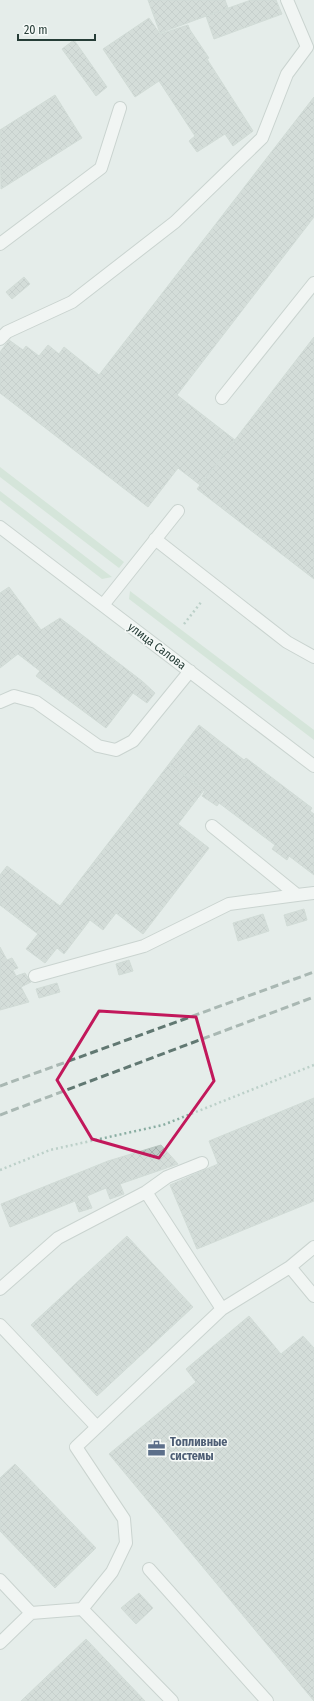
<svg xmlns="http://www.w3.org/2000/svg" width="314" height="1701" viewBox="0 0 314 1701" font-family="'Fira Sans Condensed',sans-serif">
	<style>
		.grass { fill: #c1dcc8 }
		.building { fill: url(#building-cross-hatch); stroke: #b8c6c0 }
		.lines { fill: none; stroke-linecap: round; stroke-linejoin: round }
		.minor-casing { stroke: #a8b5b1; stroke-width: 14 }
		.path { stroke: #89ada2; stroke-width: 2.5; stroke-dasharray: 2 3; stroke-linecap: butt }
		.minor { stroke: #fff; stroke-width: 12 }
		.rail { stroke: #617872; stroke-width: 3; stroke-dasharray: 8 4; stroke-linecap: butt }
		.marked { fill: none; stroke: #c2185b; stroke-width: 3; stroke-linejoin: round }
		.labels { text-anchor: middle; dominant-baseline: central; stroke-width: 3; stroke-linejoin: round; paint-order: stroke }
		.street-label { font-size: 12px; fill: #263d37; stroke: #f6faf8 }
		.service-label { font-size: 12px; font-weight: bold; fill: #4e5e75; stroke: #f6faf8; text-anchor: start }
	</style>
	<defs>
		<pattern id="building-cross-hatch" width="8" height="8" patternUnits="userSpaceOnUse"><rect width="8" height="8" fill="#becac6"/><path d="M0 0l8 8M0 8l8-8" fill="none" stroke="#a3aeab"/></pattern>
	</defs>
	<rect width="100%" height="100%" fill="#e5edea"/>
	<path class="grass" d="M 0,467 L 124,562 L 119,568 L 0,477 Z
		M 0,491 L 112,577 L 102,579 L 0,500 Z
		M 130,591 L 314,730 L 314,740 L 129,599 Z"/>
	<path class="building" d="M 148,0 L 225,0 L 228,8 L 160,33 Z
		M 251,0 L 276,0 L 282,14 L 214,39 L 206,16 Z
		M 149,18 L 160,34 L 188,25 L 190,30 L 209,58 L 207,59 L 253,131 L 233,146 L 225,134 L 197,152 L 189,141 L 195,136 L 159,81 L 135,97 L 103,49 Z
		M 74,40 L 107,87 L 96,96 L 62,49 Z
		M 55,95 L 82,138 L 1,189 L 0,130 Z
		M 314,97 L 314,217 L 177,395 L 235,440 L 200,485 L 178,468 L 148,507 L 0,393 L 0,352 L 9,340 L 23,350 L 26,346 L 39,356 L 48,345 L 59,354 L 64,347 L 99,375 Z
		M 24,277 L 30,284 L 12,299 L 6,292 Z
		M 314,337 L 314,579 L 197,489 Z
		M 9,587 L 41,630 L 60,618 L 142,681 L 155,693 L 147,703 L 133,693 L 106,728 L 36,676 L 40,671 L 18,654 L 0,668 L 0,593 Z
		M 199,725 L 244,760 L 246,758 L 312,808 L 310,811 L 314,814 L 314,875 L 289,856 L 287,860 L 272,849 L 275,845 L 219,803 L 217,806 L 202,796 L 205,791 L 169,764 Z
		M 169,764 L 204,790 L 178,824 L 209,848 L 143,934 L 116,913 L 103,930 L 90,920 L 64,954 L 57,948 L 45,963 L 26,949 L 38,934 L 0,905 L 0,875 L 7,866 L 60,906 Z
		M 304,909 L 307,920 L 287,926 L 284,915 Z
		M 263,914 L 269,931 L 238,941 L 233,923 Z
		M 0,947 L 7,960 L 12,958 L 18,968 L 13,970 L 16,976 L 25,973 L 31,982 L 21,987 L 29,1002 L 0,1010 Z
		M 129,960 L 133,971 L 119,975 L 116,964 Z
		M 57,983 L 60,992 L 39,998 L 36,989 Z
		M 314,1098 L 314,1201 L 197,1249 L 170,1185 L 218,1164 L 209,1141 Z
		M 161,1145 L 178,1164 L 120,1184 L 124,1194 L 110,1199 L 106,1188 L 87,1196 L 92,1208 L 79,1212 L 75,1201 L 10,1227 L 1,1204 L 108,1161 Z
		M 127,1236 L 193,1307 L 97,1396 L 31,1325 Z
		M 249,1316 L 281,1354 L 303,1336 L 314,1348 L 314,1701 L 109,1454 L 196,1382 L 186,1369 Z
		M 15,1464 L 96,1548 L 55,1588 L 0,1531 L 0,1478 Z
		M 139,1593 L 153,1608 L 136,1624 L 121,1608 Z
		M 86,1639 L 145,1701 L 21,1701 Z"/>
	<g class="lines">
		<defs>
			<path id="minor" d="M 0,244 L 101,168 L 120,108
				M 0,339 L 7,332 L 72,302 L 175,222 L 262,138 L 287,74 L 307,47 L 287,0
				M 222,398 L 314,283
				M 0,527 L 314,766
				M 155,539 L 287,642 L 314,657
				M 103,605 L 178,511
				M 0,702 L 14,696 L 36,702 L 98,746 L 116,750 L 133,741 L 190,671
				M 212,826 L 297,895 L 314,893
				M 35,976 L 144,946 L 229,904 L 297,895
				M 146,1192 L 222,1309
				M 290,1267 L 314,1247
				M 0,1289 L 58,1238 L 146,1192 L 167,1177 L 202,1163
				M 0,1325 L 97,1427
				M 149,1569 L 267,1701
				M 0,1580 L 31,1613
				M 0,1643 L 31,1613 L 82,1609
				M 172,1701 L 82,1609 L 112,1572 L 126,1543 L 124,1519 L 76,1447 L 222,1309 L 290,1267 L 314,1296"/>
		</defs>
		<use href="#minor" class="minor-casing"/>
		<path class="path" d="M 184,624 L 202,601
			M 0,1170 L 50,1150 L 163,1125 L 314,1065"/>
		<use href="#minor" class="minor"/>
		<path class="rail" d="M 0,1086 L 314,972
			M 0,1115 L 314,997"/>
	</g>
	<path d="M0 0H314V1701H0ZM 99,1011 L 196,1017 L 214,1081 L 159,1158 L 92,1139 L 57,1080 Z" fill="#e5edea" fill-opacity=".55" fill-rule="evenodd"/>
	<path class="marked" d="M 99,1011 L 196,1017 L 214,1081 L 159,1158 L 92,1139 L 57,1080 Z"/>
	<defs>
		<symbol id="office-bare" viewBox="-9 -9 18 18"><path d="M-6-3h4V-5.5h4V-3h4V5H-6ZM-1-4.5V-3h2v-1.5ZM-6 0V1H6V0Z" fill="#5c6f8a" stroke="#f6faf8" stroke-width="2.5" paint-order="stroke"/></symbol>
	</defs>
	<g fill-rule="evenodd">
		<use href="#office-bare" x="144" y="1436" width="25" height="25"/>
	</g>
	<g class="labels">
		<g class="street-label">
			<text transform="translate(157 646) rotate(37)">улица Салова</text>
		</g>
		<g class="service-label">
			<text x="170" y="1442">Топливные<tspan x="170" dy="14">системы</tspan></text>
		</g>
	</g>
	<path d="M18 34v6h77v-6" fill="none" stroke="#263d37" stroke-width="2"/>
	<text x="24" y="34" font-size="12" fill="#263d37" stroke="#f6faf8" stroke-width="3" paint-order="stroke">20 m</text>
</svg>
